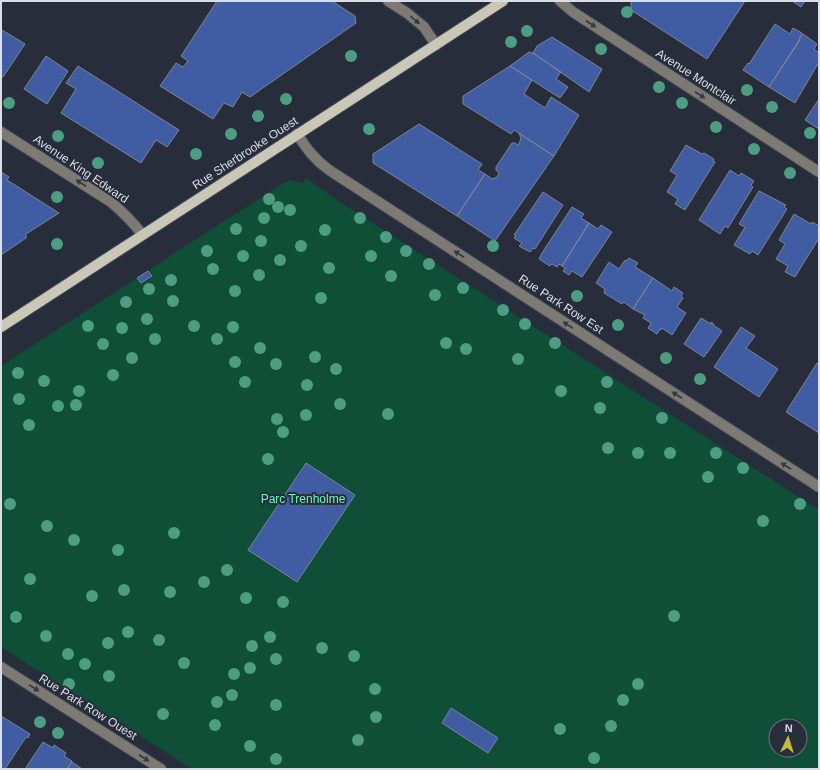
<svg xmlns="http://www.w3.org/2000/svg" width="820" height="770" viewBox="0 0 820 770" font-family="Arial,sans-serif">
	<style>
		.green { fill: #0f4f37; fill-rule: evenodd }
		.building { fill: #405ca3; stroke: #7d8594 }
		.lines { fill: none; stroke-linecap: round; stroke-linejoin: round }
		.minor-casing { stroke: #444956; stroke-width: 12 }
		.major-casing { stroke: #444956; stroke-width: 12 }
		.minor { stroke: #7c7a72; stroke-width: 10 }
		.major { stroke: #cbc7b7; stroke-width: 10 }
		.tree { fill: #4c9d82 }
		.oneway { fill: #343942 }
		.labels { text-anchor: middle; dominant-baseline: central; stroke-width: 4; stroke-linejoin: round; paint-order: stroke }
		.street-label { font-size: 12px; fill: #dadee7; stroke: #272d3a }
		.park-label { font-size: 12px; fill: #6bf9bd; stroke: #272d3a }
	</style>
	<rect width="100%" height="100%" fill="#272d3a"/>
	<path class="green" d="M 306,178 L 340,202 L 819,510 L 819,769 L 192,769 L 1,647 L 1,366 L 137,278 L 141,283 L 151,276 L 148,271 L 176,252 L 282,184 L 290,180 L 303,183 ZM 776,726 L 800,726 L 800,750 L 776,750 Z"/>
	<path class="building" d="M 217,1 L 332,1 L 355,16 L 356,23 L 250,97 L 242,92 L 233,107 L 224,103 L 213,119 L 160,86 L 176,63 L 183,67 L 188,61 L 181,56 Z
		M 631,1 L 745,1 L 707,59 L 631,10 Z
		M 792,1 L 805,1 L 801,7 Z
		M 775,24 L 790,34 L 793,28 L 802,33 L 799,39 L 800,40 L 769,87 L 743,70 L 748,63 L 749,64 Z
		M 2,30 L 25,44 L 3,77 L 1,76 L 1,32 Z
		M 803,34 L 817,44 L 814,49 L 819,53 L 819,62 L 795,103 L 769,87 Z
		M 552,37 L 602,69 L 589,92 L 533,53 L 537,46 Z
		M 529,52 L 533,53 L 561,72 L 556,79 L 568,87 L 560,98 L 510,66 Z
		M 46,56 L 68,71 L 47,104 L 24,89 Z
		M 78,66 L 179,130 L 167,147 L 156,140 L 141,163 L 61,113 L 76,89 L 66,83 Z
		M 510,66 L 532,80 L 524,94 L 545,108 L 551,97 L 579,115 L 554,156 L 514,130 L 511,134 L 463,104 L 463,96 Z
		M 819,99 L 819,129 L 805,120 Z
		M 419,124 L 482,164 L 478,170 L 485,174 L 457,216 L 373,163 L 373,154 Z
		M 519,133 L 554,156 L 495,241 L 457,216 L 485,174 L 492,179 L 497,177 L 499,173 L 496,170 L 496,167 L 512,143 L 515,143 L 518,145 L 521,139 Z
		M 686,145 L 702,154 L 704,153 L 714,159 L 713,161 L 715,162 L 685,210 L 675,204 L 678,199 L 667,192 L 677,175 L 670,171 Z
		M 730,170 L 739,176 L 741,173 L 754,181 L 751,185 L 753,187 L 728,228 L 725,226 L 720,234 L 699,220 Z
		M 1,172 L 9,177 L 7,180 L 59,213 L 26,234 L 26,238 L 1,255 Z
		M 759,191 L 786,205 L 784,207 L 787,209 L 758,255 L 752,251 L 750,254 L 734,245 L 745,227 L 739,224 Z
		M 543,192 L 563,205 L 535,249 L 533,248 L 530,252 L 519,246 L 522,243 L 514,238 L 516,236 L 514,235 Z
		M 572,207 L 584,214 L 581,218 L 589,223 L 562,266 L 559,264 L 557,267 L 552,264 L 550,266 L 539,259 L 542,253 Z
		M 794,214 L 811,224 L 812,222 L 819,226 L 819,238 L 795,277 L 785,272 L 788,266 L 776,259 L 785,244 L 779,240 Z
		M 589,223 L 598,229 L 601,225 L 612,232 L 582,277 L 572,271 L 569,275 L 563,271 L 565,268 L 562,266 Z
		M 629,258 L 638,263 L 635,267 L 653,278 L 633,309 L 624,302 L 622,304 L 604,293 L 605,289 L 596,283 L 609,262 L 619,269 L 625,260 L 626,261 Z
		M 148,271 L 152,276 L 141,283 L 137,278 Z
		M 653,278 L 672,291 L 674,287 L 683,293 L 681,296 L 683,298 L 677,307 L 686,313 L 672,335 L 662,328 L 661,330 L 660,329 L 657,334 L 648,328 L 651,323 L 643,318 L 645,315 L 633,309 Z
		M 701,318 L 711,324 L 711,322 L 714,324 L 713,325 L 722,331 L 707,353 L 707,352 L 704,357 L 684,344 Z
		M 741,327 L 755,336 L 746,348 L 778,369 L 759,397 L 714,367 Z
		M 817,363 L 819,364 L 819,433 L 786,412 Z
		M 306,463 L 355,495 L 297,582 L 248,550 Z
		M 451,708 L 498,738 L 488,753 L 442,723 Z
		M 1,716 L 30,734 L 28,738 L 26,737 L 5,769 L 1,769 Z
		M 43,742 L 53,748 L 54,745 L 66,753 L 64,756 L 72,761 L 67,769 L 25,769 Z
		M 72,762 L 82,769 L 67,769 Z"/>
	<g class="lines">
		<defs>
			<path id="minor" d="M 388,1 L 407,13 L 424,27 L 436,45
				M 560,1 L 573,12 L 819,172
				M 1,132 L 111,202 C 124,213 132,221 142,234
				M 297,134 C 307,149 314,159 329,170 L 819,487
				M 1,667 L 161,769"/>
			<path id="major" d="M 1,327 L 503,1"/>
		</defs>
		<use href="#minor" class="minor-casing"/>
		<use href="#major" class="major-casing"/>
		<use href="#minor" class="minor"/>
		<use href="#major" class="major"/>
	</g>
	<g class="tree">
		<circle cx="627" cy="12" r="6"/>
		<circle cx="527" cy="31" r="6"/>
		<circle cx="511" cy="42" r="6"/>
		<circle cx="601" cy="49" r="6"/>
		<circle cx="351" cy="56" r="6"/>
		<circle cx="659" cy="87" r="6"/>
		<circle cx="747" cy="90" r="6"/>
		<circle cx="286" cy="99" r="6"/>
		<circle cx="9" cy="103" r="6"/>
		<circle cx="682" cy="103" r="6"/>
		<circle cx="772" cy="107" r="6"/>
		<circle cx="258" cy="116" r="6"/>
		<circle cx="716" cy="127" r="6"/>
		<circle cx="369" cy="129" r="6"/>
		<circle cx="810" cy="133" r="6"/>
		<circle cx="231" cy="134" r="6"/>
		<circle cx="58" cy="136" r="6"/>
		<circle cx="754" cy="149" r="6"/>
		<circle cx="196" cy="154" r="6"/>
		<circle cx="98" cy="163" r="6"/>
		<circle cx="790" cy="173" r="6"/>
		<circle cx="57" cy="197" r="6"/>
		<circle cx="269" cy="199" r="6"/>
		<circle cx="278" cy="207" r="6"/>
		<circle cx="290" cy="210" r="6"/>
		<circle cx="264" cy="218" r="6"/>
		<circle cx="360" cy="218" r="6"/>
		<circle cx="236" cy="229" r="6"/>
		<circle cx="325" cy="230" r="6"/>
		<circle cx="386" cy="237" r="6"/>
		<circle cx="261" cy="241" r="6"/>
		<circle cx="57" cy="244" r="6"/>
		<circle cx="301" cy="246" r="6"/>
		<circle cx="493" cy="246" r="6"/>
		<circle cx="207" cy="251" r="6"/>
		<circle cx="406" cy="251" r="6"/>
		<circle cx="243" cy="256" r="6"/>
		<circle cx="371" cy="256" r="6"/>
		<circle cx="280" cy="260" r="6"/>
		<circle cx="429" cy="264" r="6"/>
		<circle cx="329" cy="268" r="6"/>
		<circle cx="213" cy="269" r="6"/>
		<circle cx="259" cy="275" r="6"/>
		<circle cx="391" cy="276" r="6"/>
		<circle cx="171" cy="280" r="6"/>
		<circle cx="463" cy="288" r="6"/>
		<circle cx="149" cy="289" r="6"/>
		<circle cx="235" cy="291" r="6"/>
		<circle cx="435" cy="295" r="6"/>
		<circle cx="577" cy="296" r="6"/>
		<circle cx="321" cy="298" r="6"/>
		<circle cx="173" cy="301" r="6"/>
		<circle cx="126" cy="302" r="6"/>
		<circle cx="503" cy="310" r="6"/>
		<circle cx="147" cy="319" r="6"/>
		<circle cx="525" cy="324" r="6"/>
		<circle cx="618" cy="325" r="6"/>
		<circle cx="88" cy="326" r="6"/>
		<circle cx="194" cy="326" r="6"/>
		<circle cx="233" cy="327" r="6"/>
		<circle cx="122" cy="328" r="6"/>
		<circle cx="155" cy="339" r="6"/>
		<circle cx="217" cy="339" r="6"/>
		<circle cx="446" cy="343" r="6"/>
		<circle cx="555" cy="343" r="6"/>
		<circle cx="103" cy="344" r="6"/>
		<circle cx="260" cy="348" r="6"/>
		<circle cx="466" cy="349" r="6"/>
		<circle cx="315" cy="357" r="6"/>
		<circle cx="132" cy="358" r="6"/>
		<circle cx="666" cy="358" r="6"/>
		<circle cx="518" cy="359" r="6"/>
		<circle cx="235" cy="362" r="6"/>
		<circle cx="276" cy="364" r="6"/>
		<circle cx="336" cy="369" r="6"/>
		<circle cx="18" cy="373" r="6"/>
		<circle cx="113" cy="375" r="6"/>
		<circle cx="700" cy="379" r="6"/>
		<circle cx="44" cy="381" r="6"/>
		<circle cx="245" cy="382" r="6"/>
		<circle cx="607" cy="382" r="6"/>
		<circle cx="307" cy="385" r="6"/>
		<circle cx="79" cy="391" r="6"/>
		<circle cx="561" cy="391" r="6"/>
		<circle cx="19" cy="399" r="6"/>
		<circle cx="340" cy="404" r="6"/>
		<circle cx="76" cy="405" r="6"/>
		<circle cx="58" cy="406" r="6"/>
		<circle cx="600" cy="408" r="6"/>
		<circle cx="388" cy="414" r="6"/>
		<circle cx="306" cy="415" r="6"/>
		<circle cx="662" cy="418" r="6"/>
		<circle cx="277" cy="419" r="6"/>
		<circle cx="29" cy="425" r="6"/>
		<circle cx="283" cy="432" r="6"/>
		<circle cx="608" cy="448" r="6"/>
		<circle cx="638" cy="453" r="6"/>
		<circle cx="670" cy="453" r="6"/>
		<circle cx="716" cy="453" r="6"/>
		<circle cx="268" cy="459" r="6"/>
		<circle cx="743" cy="468" r="6"/>
		<circle cx="708" cy="477" r="6"/>
		<circle cx="10" cy="504" r="6"/>
		<circle cx="800" cy="504" r="6"/>
		<circle cx="763" cy="521" r="6"/>
		<circle cx="47" cy="526" r="6"/>
		<circle cx="174" cy="533" r="6"/>
		<circle cx="74" cy="540" r="6"/>
		<circle cx="118" cy="550" r="6"/>
		<circle cx="227" cy="570" r="6"/>
		<circle cx="30" cy="579" r="6"/>
		<circle cx="204" cy="582" r="6"/>
		<circle cx="124" cy="590" r="6"/>
		<circle cx="170" cy="592" r="6"/>
		<circle cx="92" cy="596" r="6"/>
		<circle cx="246" cy="598" r="6"/>
		<circle cx="283" cy="602" r="6"/>
		<circle cx="674" cy="616" r="6"/>
		<circle cx="16" cy="617" r="6"/>
		<circle cx="128" cy="632" r="6"/>
		<circle cx="46" cy="636" r="6"/>
		<circle cx="270" cy="637" r="6"/>
		<circle cx="159" cy="640" r="6"/>
		<circle cx="108" cy="643" r="6"/>
		<circle cx="252" cy="646" r="6"/>
		<circle cx="322" cy="648" r="6"/>
		<circle cx="68" cy="654" r="6"/>
		<circle cx="354" cy="656" r="6"/>
		<circle cx="276" cy="659" r="6"/>
		<circle cx="184" cy="663" r="6"/>
		<circle cx="85" cy="664" r="6"/>
		<circle cx="250" cy="668" r="6"/>
		<circle cx="234" cy="674" r="6"/>
		<circle cx="109" cy="676" r="6"/>
		<circle cx="69" cy="684" r="6"/>
		<circle cx="638" cy="684" r="6"/>
		<circle cx="375" cy="689" r="6"/>
		<circle cx="232" cy="695" r="6"/>
		<circle cx="623" cy="700" r="6"/>
		<circle cx="217" cy="702" r="6"/>
		<circle cx="276" cy="705" r="6"/>
		<circle cx="163" cy="714" r="6"/>
		<circle cx="376" cy="717" r="6"/>
		<circle cx="40" cy="722" r="6"/>
		<circle cx="215" cy="725" r="6"/>
		<circle cx="611" cy="726" r="6"/>
		<circle cx="560" cy="729" r="6"/>
		<circle cx="58" cy="733" r="6"/>
		<circle cx="358" cy="740" r="6"/>
		<circle cx="250" cy="746" r="6"/>
		<circle cx="594" cy="758" r="6"/>
		<circle cx="276" cy="759" r="6"/>
	</g>
	<defs><path id="oneway-solid" d="M-6-.8H1V-3.2L6.5 0L1 3.2V.8H-6Z"/></defs>
	<g class="oneway">
		<use href="#oneway-solid" transform="translate(415 20) rotate(40)"/>
		<use href="#oneway-solid" transform="translate(591 24) rotate(33)"/>
		<use href="#oneway-solid" transform="translate(700 95) rotate(33)"/>
		<use href="#oneway-solid" transform="translate(81 183) rotate(-147)"/>
		<use href="#oneway-solid" transform="translate(459 254) rotate(-147)"/>
		<use href="#oneway-solid" transform="translate(568 325) rotate(-147)"/>
		<use href="#oneway-solid" transform="translate(677 395) rotate(-147)"/>
		<use href="#oneway-solid" transform="translate(786 466) rotate(-147)"/>
		<use href="#oneway-solid" transform="translate(34 688) rotate(32)"/>
		<use href="#oneway-solid" transform="translate(144 758) rotate(33)"/>
	</g>
	<g class="labels">
		<g class="street-label">
			<text transform="translate(696 77) rotate(33)">Avenue Montclair</text>
			<text transform="translate(245 153) rotate(-33)">Rue Sherbrooke Ouest</text>
			<text transform="translate(81 169) rotate(34)">Avenue King Edward</text>
			<text transform="translate(561 304) rotate(33)">Rue Park Row Est</text>
			<text transform="translate(88 707) rotate(32)">Rue Park Row Ouest</text>
		</g>
		<g class="park-label">
			<text x="303" y="499">Parc Trenholme</text>
		</g>
	</g>
	<rect width="820" height="770" fill="none" stroke="#dadee7" stroke-width="4"/>
	<g transform="translate(788 738) rotate(4)"><circle r="19" fill="#272d3a" stroke="#6f747f"/>
	<path d="M0-3L7 15L0 10L-7 15Z" fill="#c6bc3c"/>
	<text y="-6" font-size="11" font-weight="bold" text-anchor="middle" fill="#dadee7">N</text>
	</g>
</svg>
